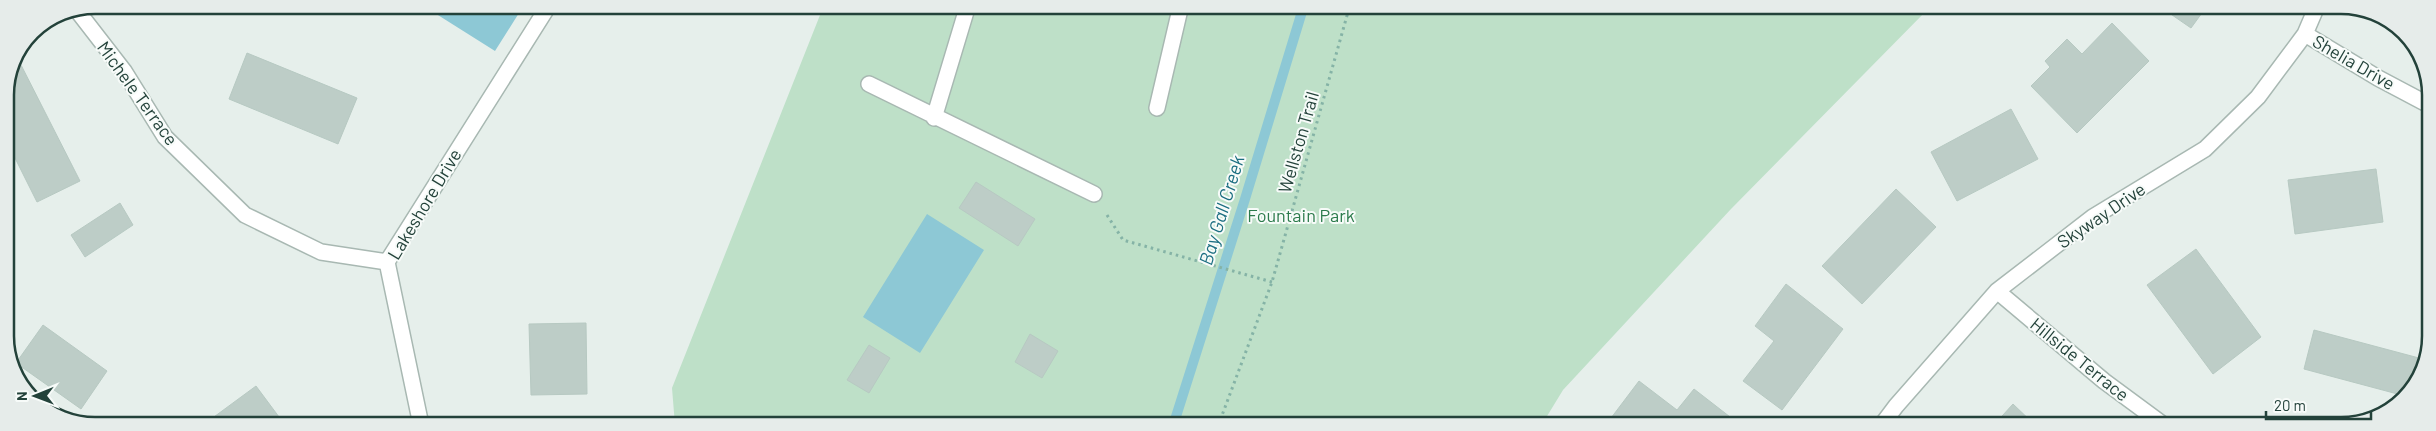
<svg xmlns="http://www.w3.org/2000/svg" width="2436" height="431" viewBox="0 0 2436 431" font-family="Barlow,sans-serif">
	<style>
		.green { fill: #bee0c8 }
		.water { fill: #8dc8d5 }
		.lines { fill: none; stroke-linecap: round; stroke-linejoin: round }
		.stream { stroke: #8dc8d5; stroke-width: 10 }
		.building { fill: #bdcdc7; stroke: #b7c9c2 }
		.minor-casing { stroke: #a8b8b2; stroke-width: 18 }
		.path { stroke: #85b3a6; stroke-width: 3; stroke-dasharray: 2.5 4; stroke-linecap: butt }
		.minor { stroke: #fff; stroke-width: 15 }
		.labels { text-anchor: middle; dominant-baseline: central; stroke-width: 4; stroke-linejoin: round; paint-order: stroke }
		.street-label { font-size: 18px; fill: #23423a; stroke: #f7fbf9 }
		.park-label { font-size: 18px; fill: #2c7b4c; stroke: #f7fbf9 }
		.water-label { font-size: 19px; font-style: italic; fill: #1b6e81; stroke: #f7fbf9 }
		.rim { fill: none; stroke: #23423a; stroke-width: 2.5 }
	</style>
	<rect width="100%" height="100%" fill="#e6efeb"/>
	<path class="green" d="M 824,5 L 1931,6 L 1731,209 L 1563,390 L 1541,426 L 675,425 L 672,388 Z"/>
	<path class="water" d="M 422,5 L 524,5 L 495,51 Z
		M 927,214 L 984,250 L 920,353 L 863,317 Z"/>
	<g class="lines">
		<path class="stream" d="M 1173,426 L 1245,199 L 1304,5"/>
	</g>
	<path class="building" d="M 2159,6 L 2207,6 L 2191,28 Z
		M 2112,23 L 2149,61 L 2077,133 L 2031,86 L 2050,67 L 2045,61 L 2067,39 L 2082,54 Z
		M 247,53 L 357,98 L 338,144 L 229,99 Z
		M 19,61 L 80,181 L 37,202 L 6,140 L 5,94 L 11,66 Z
		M 2011,109 L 2038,159 L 1957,201 L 1931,152 Z
		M 2376,169 L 2383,222 L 2295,234 L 2288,180 Z
		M 976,182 L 1035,219 L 1018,246 L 959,208 Z
		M 1896,189 L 1936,227 L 1862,304 L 1822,266 Z
		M 120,203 L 133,225 L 85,257 L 71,235 Z
		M 2196,249 L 2261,337 L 2213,374 L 2147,285 Z
		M 1786,284 L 1843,329 L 1782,410 L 1743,381 L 1774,341 L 1755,326 Z
		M 586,323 L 587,394 L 531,395 L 529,324 Z
		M 43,325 L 107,371 L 81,409 L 16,363 Z
		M 2314,330 L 2419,358 L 2414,379 L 2405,396 L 2304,369 Z
		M 1030,334 L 1058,351 L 1042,378 L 1015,362 Z
		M 869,345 L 890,358 L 869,393 L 847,380 Z
		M 1639,381 L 1677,410 L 1694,389 L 1734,420 L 1730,426 L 1605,426 Z
		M 256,386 L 285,425 L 203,425 Z
		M 2013,404 L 2036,426 L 1993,426 Z
		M 159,417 L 164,425 L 148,425 Z"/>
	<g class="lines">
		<defs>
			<path id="minor" d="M 76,9 L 124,71 L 165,137 L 245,215 L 321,252 L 387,262
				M 2305,34 L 2378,78 L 2429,105
				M 869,84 L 1094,194
				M 1157,108 L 1181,5
				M 934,118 L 968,5
				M 1997,291 L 2104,381 L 2165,426
				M 421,425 L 387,262 L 549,5
				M 1881,426 L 1896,406 L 1997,291 L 2093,217 L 2205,149 L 2258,97 L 2305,34 L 2317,6"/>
		</defs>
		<use href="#minor" class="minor-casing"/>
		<path class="path" d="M 1107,215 L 1123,240 L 1272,282
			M 1218,426 L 1272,282 L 1350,5"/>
		<use href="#minor" class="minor"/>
	</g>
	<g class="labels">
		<g class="street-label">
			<text transform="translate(2354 62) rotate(30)">Shelia Drive</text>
			<text transform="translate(138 93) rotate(54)">Michele Terrace</text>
			<text transform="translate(1298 142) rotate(-74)">Wellston Trail</text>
			<text transform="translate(424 204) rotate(-59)">Lakeshore Drive</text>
			<text transform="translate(2101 215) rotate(-34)">Skyway Drive</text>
			<text transform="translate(2080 359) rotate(39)">Hillside Terrace</text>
		</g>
		<g class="park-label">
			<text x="1301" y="215">Fountain Park</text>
		</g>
		<g class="water-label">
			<text transform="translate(1221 210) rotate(-73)">Bay Gall Creek</text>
		</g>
	</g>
	<path d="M0 0H2436V431H0ZM95 14H2341A81 81 0 0 1 2422 95V336A81 81 0 0 1 2341 417H95A81 81 0 0 1 14 336V95A81 81 0 0 1 95 14Z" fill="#e6ecea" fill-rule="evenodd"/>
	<path class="rim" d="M95 14H2341A81 81 0 0 1 2422 95V336A81 81 0 0 1 2341 417H95A81 81 0 0 1 14 336V95A81 81 0 0 1 95 14Z"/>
	<g transform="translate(35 396) rotate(269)" stroke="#f7fbf9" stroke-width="4" paint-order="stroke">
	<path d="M0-4L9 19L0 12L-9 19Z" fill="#23423a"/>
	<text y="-8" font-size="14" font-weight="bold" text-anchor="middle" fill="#23423a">N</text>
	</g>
	<path d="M2266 411v8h105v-8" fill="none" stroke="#23423a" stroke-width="2.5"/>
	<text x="2274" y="411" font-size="15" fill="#23423a" stroke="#f7fbf9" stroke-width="4" paint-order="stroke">20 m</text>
</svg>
